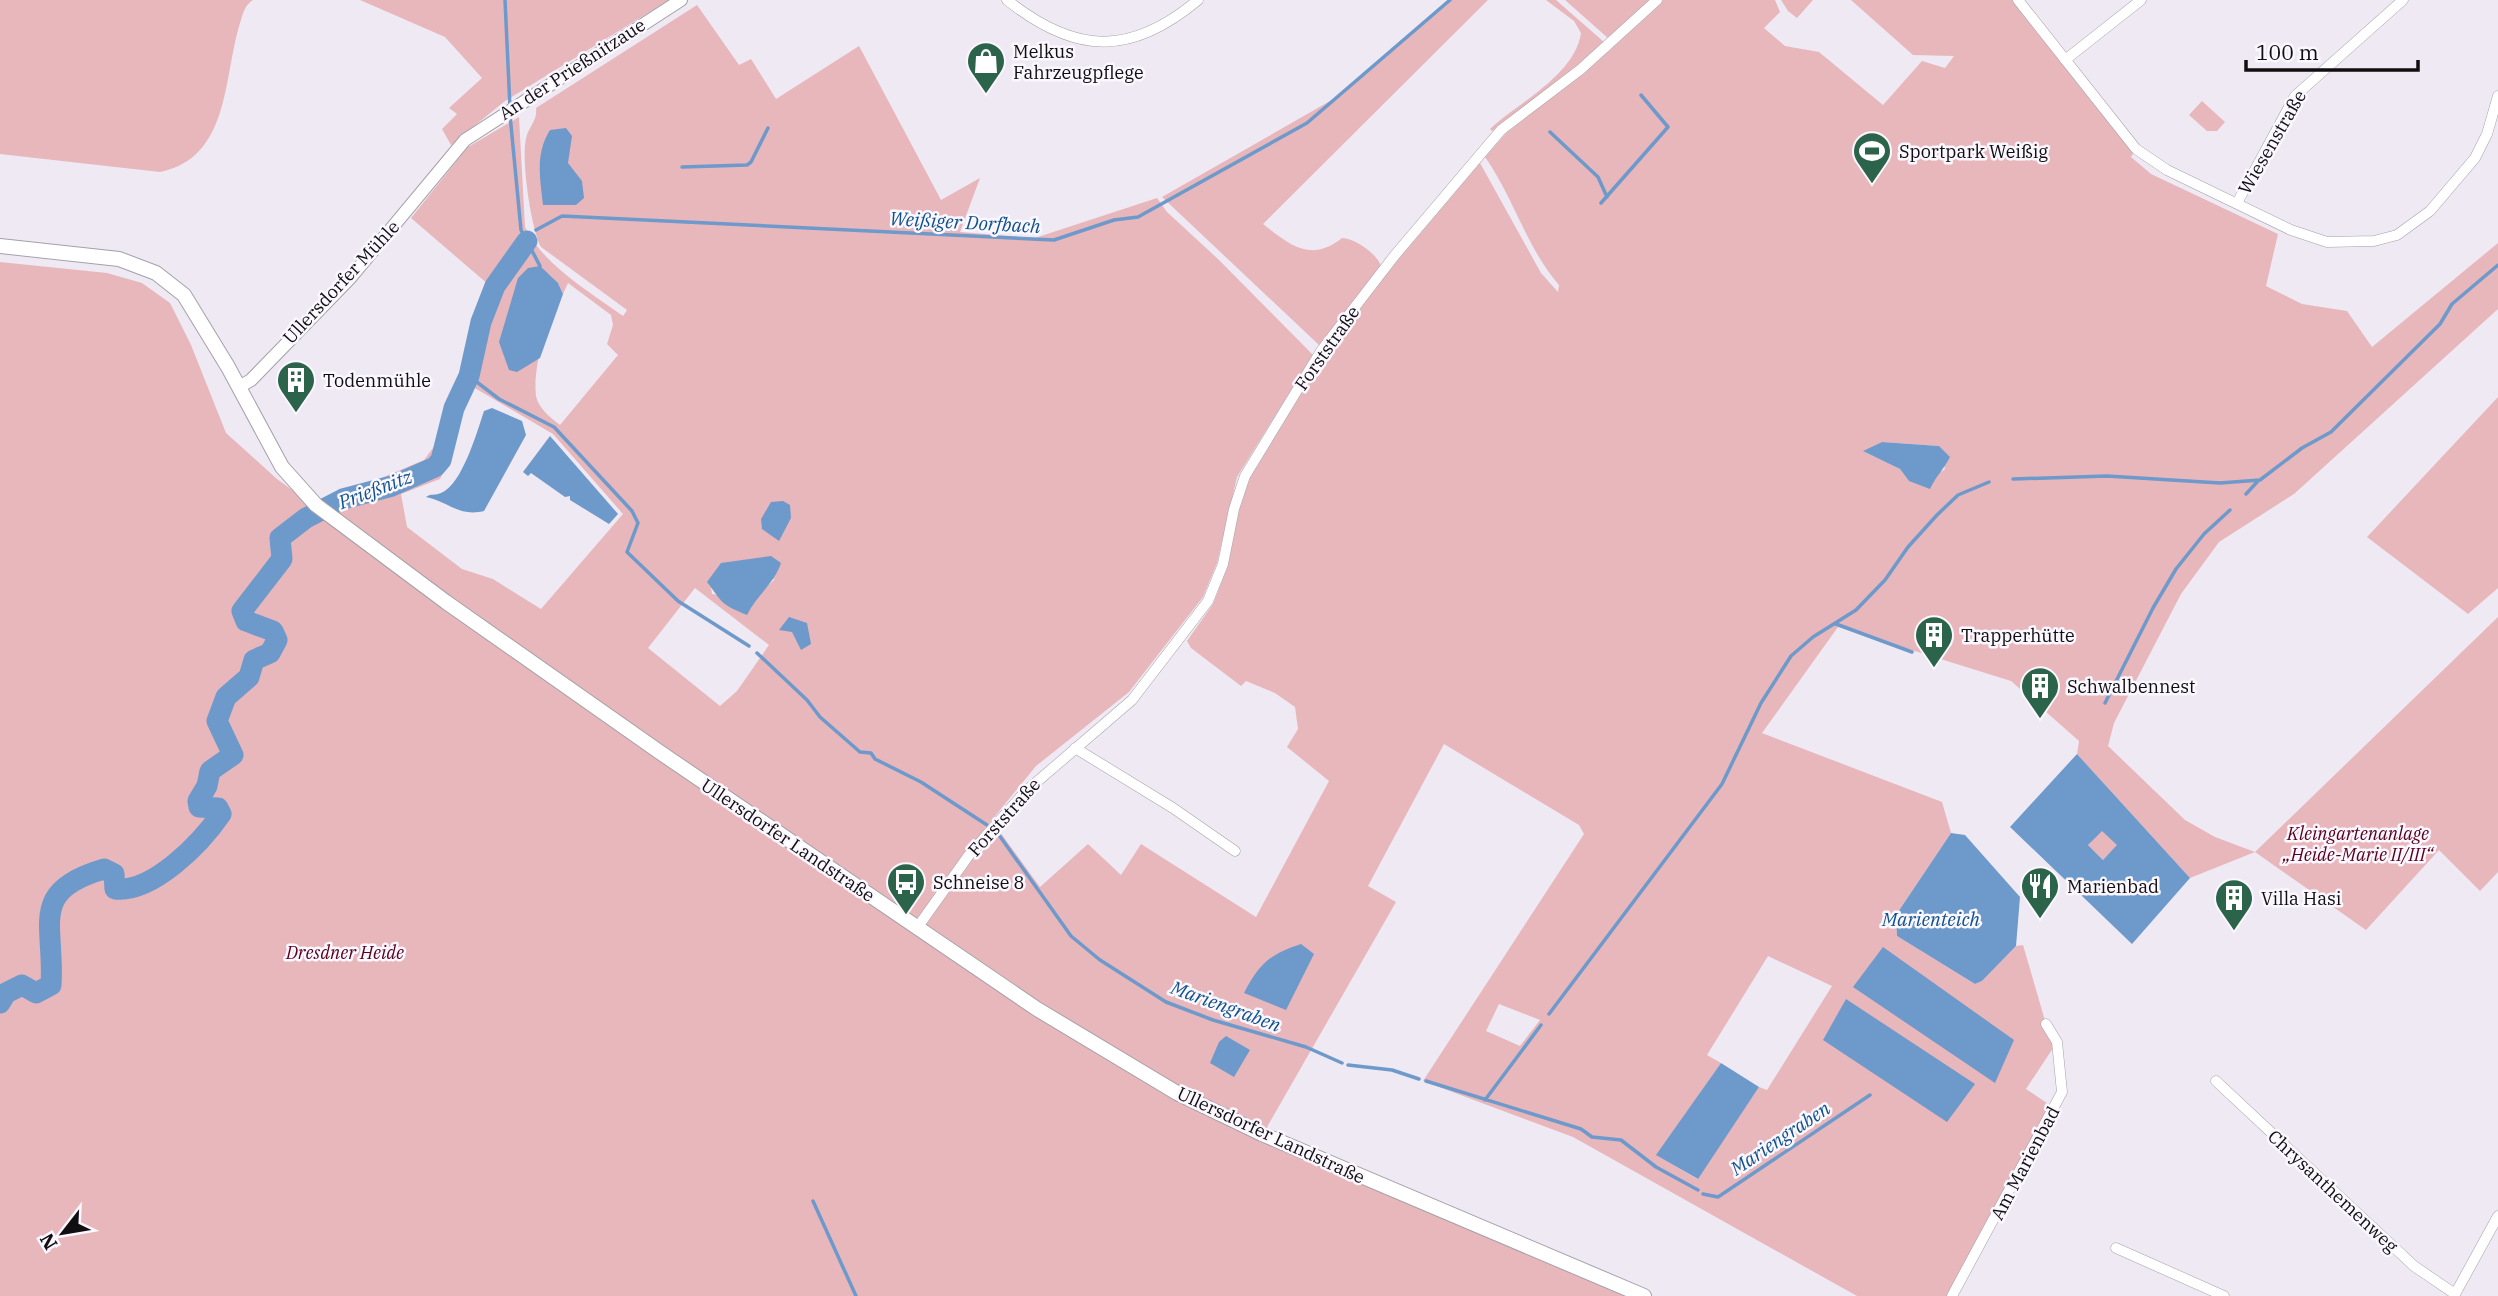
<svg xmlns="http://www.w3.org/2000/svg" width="2498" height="1296" viewBox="0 0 2498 1296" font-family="'IBM Plex Serif',serif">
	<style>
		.green { fill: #e7b7bc; fill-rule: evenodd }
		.water { fill: #6d99cb; fill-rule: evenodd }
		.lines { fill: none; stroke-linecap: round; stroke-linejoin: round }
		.stream { stroke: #6d99cb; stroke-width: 3.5 }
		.river { stroke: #6d99cb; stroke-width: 21 }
		.minor-casing { stroke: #a5a0a8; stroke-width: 11 }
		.tertiary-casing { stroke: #a5a0a8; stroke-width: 14 }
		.secondary-casing { stroke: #a5a0a8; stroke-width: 16 }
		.minor { stroke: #fff; stroke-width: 10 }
		.tertiary { stroke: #fff; stroke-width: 12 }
		.secondary { stroke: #fff; stroke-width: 14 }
		.labels { text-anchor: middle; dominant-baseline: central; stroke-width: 5; stroke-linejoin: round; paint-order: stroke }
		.poi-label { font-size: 18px; fill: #100e11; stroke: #fbf7fe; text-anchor: start }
		.street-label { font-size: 18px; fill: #100e11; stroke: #fbf7fe }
		.park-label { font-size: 18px; font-style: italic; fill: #58001c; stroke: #fbf7fe }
		.water-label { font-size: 19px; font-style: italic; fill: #0f518e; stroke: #fbf7fe }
	</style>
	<rect width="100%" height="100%" fill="#efe9f3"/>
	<path class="green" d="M 0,0 L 253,0 C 244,6 243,14 240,23 C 223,78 230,158 160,172 L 0,154 Z
		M 360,0 L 669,0 L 505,101 L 451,145 L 442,129 L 457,114 L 449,108 L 482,78 L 445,37 Z
		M 1449,0 L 1488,0 L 1263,224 C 1290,245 1311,263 1342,238 C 1355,238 1377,254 1381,266 L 1319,345 L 1162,197 L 1337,97 Z
		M 1546,0 L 1556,0 L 1604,42 L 1609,51 L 1663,0 L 1775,0 L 1780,12 L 1764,28 L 1785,46 L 1819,52 L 1883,105 L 1922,61 L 1945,68 L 1954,56 L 1913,55 L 1851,0 L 2018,0 L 2136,149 L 2131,157 L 2151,174 L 2278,234 L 2266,286 L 2302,304 L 2347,311 L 2372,347 L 2498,243 L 2498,309 L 2294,494 L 2219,542 L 2181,594 L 2114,723 L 2108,746 L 2185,820 L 2215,837 L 2255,852 L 2498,617 L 2498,872 L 2480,891 L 2439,850 L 2366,930 L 2255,852 L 2190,878 L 2077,754 L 2079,741 L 2011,681 L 1838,627 L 1762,733 L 1942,802 L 1951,833 L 1896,915 L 1897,936 L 1975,984 L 1982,981 L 2016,946 L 2023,945 L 2046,1024 L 2057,1042 L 2026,1089 L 2053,1107 L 1949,1296 L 1857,1296 L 1573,1137 L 1423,1081 L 1584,834 L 1579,825 L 1444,744 L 1368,886 L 1396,902 L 1263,1134 L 1630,1296 L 0,1296 L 0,262 L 107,273 L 142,283 L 170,303 L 191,345 L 226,433 L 277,479 L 391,562 L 333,517 L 327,501 L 424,460 L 436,444 L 451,457 L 440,479 L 401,494 L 407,527 L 462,569 L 493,579 L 541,609 L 623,514 L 553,434 L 468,384 L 496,291 L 411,218 L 468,147 L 519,117 L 525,227 C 543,265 590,292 623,316 L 627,310 L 541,247 C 531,229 521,159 526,139 C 528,127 538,121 536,108 L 697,5 L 739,65 L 751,59 L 776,99 L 859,46 L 941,200 L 980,178 L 960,232 L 1035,238 L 1157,198 L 1167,212 L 1218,259 L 1313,355 L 1237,477 L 1217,563 L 1203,597 L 1129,692 L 1036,766 L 965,853 L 975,860 L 1000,832 L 1040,887 L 1088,844 L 1121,875 L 1141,844 L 1256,917 L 1329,781 L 1287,747 L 1298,729 L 1295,707 L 1275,693 L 1246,681 L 1241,686 L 1191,648 L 1187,641 L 1213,604 L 1228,565 L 1239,509 L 1250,478 L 1326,353 L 1387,273 L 1480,163 L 1541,273 L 1558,292 L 1559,285 C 1526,247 1514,198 1485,157 L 1508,131 L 1562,90 L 1557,82 L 1492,131 L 1490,129 C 1519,102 1575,75 1581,33 L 1574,21 ZM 558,283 L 563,294 L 568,283 L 611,315 L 613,325 L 607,344 L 618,355 L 560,425 C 551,418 538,408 536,396 C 532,364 551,314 558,283 ZM 1882,442 L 1939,446 L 1945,469 L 1936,475 L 1909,481 L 1900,469 L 1864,451 ZM 775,579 L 755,598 L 712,594 L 711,587 ZM 695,588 L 769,645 L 737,691 L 720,706 L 648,648 ZM 1768,956 L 1832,986 L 1767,1090 L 1759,1087 L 1697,1179 L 1657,1155 L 1721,1063 L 1707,1055 ZM 1499,1004 L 1540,1020 L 1520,1046 L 1486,1031 Z
		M 1565,0 L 1650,0 L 1609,39 Z
		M 1781,0 L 1813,0 L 1797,18 L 1788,11 Z
		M 2202,101 L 2225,122 L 2217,131 L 2207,131 L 2189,115 Z
		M 2498,397 L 2498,588 L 2468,614 L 2367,537 Z
		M 2102,830 L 2118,845 L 2103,860 L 2088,845 Z"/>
	<path class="water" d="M 566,128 L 572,136 L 568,163 L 582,181 L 584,198 L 576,205 L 543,205 C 540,178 535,154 550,130 Z
		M 540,266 L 558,283 L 563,294 L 540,358 L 517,372 L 509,370 L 499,342 L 518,278 L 528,268 Z
		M 492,408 L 522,421 L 526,435 L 484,511 C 459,517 449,502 426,497 C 432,493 435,496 441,493 C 462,485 477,432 484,411 Z
		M 550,436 L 618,514 L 609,524 L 570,500 L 570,496 L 565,497 L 531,473 L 528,476 L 523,472 Z
		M 1882,442 L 1939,446 L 1950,457 C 1944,469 1936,476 1930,489 L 1909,481 L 1900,469 L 1863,451 Z
		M 783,501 L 790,505 L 791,518 L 779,541 L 762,529 L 761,519 L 771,502 Z
		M 771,556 L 781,563 C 774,584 757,595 747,615 C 719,603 724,604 707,582 L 721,563 Z
		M 789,617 L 807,623 L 811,644 L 801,650 L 792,632 L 779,630 Z
		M 2077,754 L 2190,878 L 2132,944 L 2010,827 ZM 2102,831 L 2117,845 L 2103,860 L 2088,845 Z
		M 1951,833 L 1965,835 L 2020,897 L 2016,946 L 1982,981 L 1975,984 L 1897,936 L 1896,915 Z
		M 1301,944 L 1314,954 L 1286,1010 L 1244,993 C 1259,964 1270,954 1301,944 Z
		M 1883,947 L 2014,1040 L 1995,1083 L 1853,987 Z
		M 1846,999 L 1975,1084 L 1947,1122 L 1823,1040 Z
		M 1226,1036 L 1250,1050 L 1234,1077 L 1210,1063 L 1219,1042 Z
		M 1721,1063 L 1759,1087 L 1698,1179 L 1656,1155 Z"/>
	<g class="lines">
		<path class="stream" d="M 505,0 L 510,108
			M 510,115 L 521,230 L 540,266
			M 1550,132 L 1598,177 L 1607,197
			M 682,167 L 747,165 L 751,162 L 768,128
			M 1601,203 L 1668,127 L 1641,95
			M 536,230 L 562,216 L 1054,240 L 1114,220 L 1138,217 L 1307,123 L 1450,0
			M 469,376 L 499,399 L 554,427 L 632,511 L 638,523 L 627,552 L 678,601 L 749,646
			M 2013,479 L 2107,476 L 2220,483 L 2260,480 L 2302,448 L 2331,432 L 2440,324 L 2452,304 L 2498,265
			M 2246,494 L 2258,481
			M 1836,624 L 1912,652
			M 757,653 L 807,700 L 820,717 L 860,752 L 871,753 L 875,759 L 921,782 L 987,825
			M 2105,703 L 2153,608 L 2176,569 L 2204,534 L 2230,510
			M 999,835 L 1071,936 L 1100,960 L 1166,1002 L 1213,1020 L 1306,1047 L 1342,1063
			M 1549,1014 L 1722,784 L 1761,703 L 1791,656 L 1813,637 L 1856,610 L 1885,580 L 1908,547 L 1937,515 L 1958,495 L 1989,482
			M 1348,1065 L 1392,1070 L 1419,1079
			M 1426,1081 L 1581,1129 L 1592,1137 L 1621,1140 L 1656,1167 L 1698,1190
			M 1485,1100 L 1541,1025
			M 1703,1194 L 1718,1197 L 1870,1095
			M 813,1201 L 856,1296"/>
		<path class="river" d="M 0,1003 L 6,993 L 22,985 L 36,993 L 51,985 C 55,924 28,891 104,869 L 114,874 L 115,889 C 153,893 201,843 221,814 L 218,808 L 199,807 L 198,801 L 207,786 L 210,771 L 233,755 L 217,721 L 226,697 L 249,677 L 254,660 L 270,653 L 277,640 L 273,631 L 246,621 L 242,611 L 282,559 L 280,538 L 306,518 L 343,499 L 392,486 L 435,467 L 441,460 L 454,408 L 469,376 L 481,322 L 495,286 L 527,241"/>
		<defs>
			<path id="minor" d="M 1007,0 C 1075,54 1130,57 1198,0
				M 2018,0 L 2136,149 L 2167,170 L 2291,230 L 2327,242 L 2374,241 L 2397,235 L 2430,211 L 2475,158 L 2487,134 L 2498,96
				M 2065,60 L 2141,0
				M 2237,203 L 2295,96 L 2403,0
				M 1075,748 L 1173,808 L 1235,851
				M 917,928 L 969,855 L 1025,792 L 1132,700 L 1208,601 L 1223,564 L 1234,509 L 1245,476 L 1321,351 L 1395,255 L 1501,130 L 1581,69 L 1657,0
				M 2216,1081 L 2414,1266 L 2455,1294
				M 2116,1248 L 2224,1296
				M 1952,1296 L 2062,1092 L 2057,1042 L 2046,1024
				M 2454,1296 L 2498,1216"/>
			<path id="tertiary" d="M 239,387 L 251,380 L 351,277 L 465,140 L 681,0"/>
			<path id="secondary" d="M 0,246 L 119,259 L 156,273 L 184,295 L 228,367 L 282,467 L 316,505 L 446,602 L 661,753 L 1037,1009 L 1177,1093 L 1262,1134 L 1644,1296"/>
		</defs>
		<use href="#minor" class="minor-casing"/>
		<use href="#tertiary" class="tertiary-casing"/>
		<use href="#secondary" class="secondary-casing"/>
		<use href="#minor" class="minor"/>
		<use href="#tertiary" class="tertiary"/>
		<use href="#secondary" class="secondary"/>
	</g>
	<defs>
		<symbol id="shop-pin" viewBox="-11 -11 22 30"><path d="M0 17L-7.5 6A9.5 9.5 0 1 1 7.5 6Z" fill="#2c644b" stroke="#fbf7fe"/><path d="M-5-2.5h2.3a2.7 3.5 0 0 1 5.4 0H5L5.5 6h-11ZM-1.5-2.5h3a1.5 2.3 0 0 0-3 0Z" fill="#fff"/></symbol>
		<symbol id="stadium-pin" viewBox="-11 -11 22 30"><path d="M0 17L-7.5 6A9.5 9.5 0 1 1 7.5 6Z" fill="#2c644b" stroke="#fbf7fe"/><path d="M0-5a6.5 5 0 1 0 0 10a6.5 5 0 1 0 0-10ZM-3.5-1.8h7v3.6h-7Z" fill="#fff"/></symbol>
		<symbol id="building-pin" viewBox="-11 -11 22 30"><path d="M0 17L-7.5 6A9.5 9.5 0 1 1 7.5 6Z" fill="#2c644b" stroke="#fbf7fe"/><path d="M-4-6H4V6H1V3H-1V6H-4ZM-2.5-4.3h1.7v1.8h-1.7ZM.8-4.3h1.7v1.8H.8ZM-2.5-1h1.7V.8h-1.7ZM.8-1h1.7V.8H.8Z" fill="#fff"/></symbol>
		<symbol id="bus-pin" viewBox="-11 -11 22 30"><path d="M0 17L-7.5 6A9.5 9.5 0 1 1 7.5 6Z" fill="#2c644b" stroke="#fbf7fe"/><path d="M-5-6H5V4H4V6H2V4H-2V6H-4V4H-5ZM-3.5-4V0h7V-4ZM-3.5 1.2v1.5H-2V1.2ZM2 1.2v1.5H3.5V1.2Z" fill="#fff"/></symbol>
		<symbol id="restaurant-pin" viewBox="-11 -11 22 30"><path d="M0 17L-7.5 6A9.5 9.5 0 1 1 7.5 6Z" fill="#2c644b" stroke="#fbf7fe"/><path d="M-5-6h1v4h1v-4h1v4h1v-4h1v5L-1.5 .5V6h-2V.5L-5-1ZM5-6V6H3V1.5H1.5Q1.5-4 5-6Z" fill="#fff"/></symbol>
	</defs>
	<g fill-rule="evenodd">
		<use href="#shop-pin" x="964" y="39" width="44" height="60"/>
		<use href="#stadium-pin" x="1850" y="129" width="44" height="60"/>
		<use href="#building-pin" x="274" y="358" width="44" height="60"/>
		<use href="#building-pin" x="1912" y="613" width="44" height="60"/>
		<use href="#building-pin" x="2018" y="664" width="44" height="60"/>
		<use href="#bus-pin" x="884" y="860" width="44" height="60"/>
		<use href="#restaurant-pin" x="2018" y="864" width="44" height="60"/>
		<use href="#building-pin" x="2212" y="876" width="44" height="60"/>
	</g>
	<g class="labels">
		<g class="poi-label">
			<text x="1013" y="51">Melkus<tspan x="1013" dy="21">Fahrzeugpflege</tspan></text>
			<text x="1899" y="151">Sportpark Weißig</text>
			<text x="323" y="380">Todenmühle</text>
			<text x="1961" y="635">Trapperhütte</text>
			<text x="2067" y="686">Schwalbennest</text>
			<text x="933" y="882">Schneise 8</text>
			<text x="2067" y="886">Marienbad</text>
			<text x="2261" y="898">Villa Hasi</text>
		</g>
		<g class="street-label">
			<text transform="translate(572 69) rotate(-33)">An der Prießnitzaue</text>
			<text transform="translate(2272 142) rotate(-60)">Wiesenstraße</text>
			<text transform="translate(341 282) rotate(-47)">Ullersdorfer Mühle</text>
			<text transform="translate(1327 348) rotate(-55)">Forststraße</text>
			<text transform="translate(1004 817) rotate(-48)">Forststraße</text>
			<text transform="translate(788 840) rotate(34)">Ullersdorfer Landstraße</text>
			<text transform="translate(1271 1135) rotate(25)">Ullersdorfer Landstraße</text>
			<text transform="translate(2025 1163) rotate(-62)">Am Marienbad</text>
			<text transform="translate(2333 1191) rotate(43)">Chrysanthemenweg</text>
		</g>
		<g class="park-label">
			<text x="2358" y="833">Kleingartenanlage<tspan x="2358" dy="21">„Heide-Marie II/III“</tspan></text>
			<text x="345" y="952">Dresdner Heide</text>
		</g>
		<g class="water-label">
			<text transform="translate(965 222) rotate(3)">Weißiger Dorfbach</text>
			<text transform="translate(375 489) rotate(-21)">Prießnitz</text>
			<text x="1931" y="919">Marienteich</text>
			<text transform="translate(1226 1006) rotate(20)">Mariengraben</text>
			<text transform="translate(1780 1138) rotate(-34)">Mariengraben</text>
		</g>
	</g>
	<g transform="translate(63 1233) rotate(239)" stroke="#fbf7fe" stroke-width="5" paint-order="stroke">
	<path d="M0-5L12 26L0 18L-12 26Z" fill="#100e11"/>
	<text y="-10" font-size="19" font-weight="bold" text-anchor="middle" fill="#100e11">N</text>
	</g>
	<path d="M2246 60v10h172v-10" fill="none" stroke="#100e11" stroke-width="3.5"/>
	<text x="2256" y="60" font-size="21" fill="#100e11" stroke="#fbf7fe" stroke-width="5" paint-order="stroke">100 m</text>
</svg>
